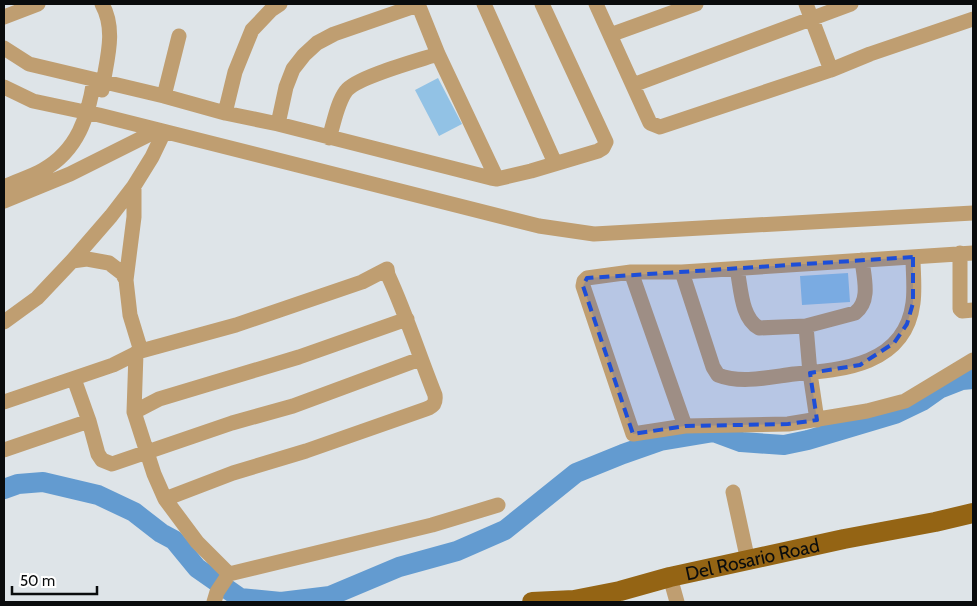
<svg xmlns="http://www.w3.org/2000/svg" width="977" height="606" viewBox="0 0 977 606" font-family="Cabin,sans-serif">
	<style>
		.green { fill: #92c2e5 }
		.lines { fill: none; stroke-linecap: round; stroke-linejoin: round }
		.river { stroke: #639bd0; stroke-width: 20 }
		.minor { stroke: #bf9e71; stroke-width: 15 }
		.major { stroke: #946414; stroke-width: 20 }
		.marked { fill: #1d4ed8; fill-opacity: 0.2; stroke: #1d4ed8; stroke-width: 4; stroke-dasharray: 10 6; stroke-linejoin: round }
		.labels { text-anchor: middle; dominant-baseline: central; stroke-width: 4; stroke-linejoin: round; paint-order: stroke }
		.street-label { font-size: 19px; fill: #0a0c0d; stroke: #fff }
	</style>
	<rect width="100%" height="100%" fill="#dee4e8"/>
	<path class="green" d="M 438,78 L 462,124 L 439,136 L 415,90 Z
		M 848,273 L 850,302 L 802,305 L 800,276 Z"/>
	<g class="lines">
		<path class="river" d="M 4,489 L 18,484 L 43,482 L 98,495 L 134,512 L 161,533 L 174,540 L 197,568 L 240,598 L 281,602 L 330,596 L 399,567 L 457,551 L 505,530 L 576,473 L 623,454 L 660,441 L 714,432 L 741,442 L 784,445 L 808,440 L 895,414 L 922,401 L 939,389 L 962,380 L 973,379"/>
		<path class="minor" d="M 102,4 C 117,31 106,61 102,90
			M 280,4 L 271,10 L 252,30 L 235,72 L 225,113 L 278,124 L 491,178 L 497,179 L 531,171 L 598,151 L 603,148 L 606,142 L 542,4
			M 418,4 L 438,54 L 497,179
			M 484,4 L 555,163
			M 596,4 L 650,123 L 660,127 L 831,70 L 870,54 L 973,19
			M 806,4 L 831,70
			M 4,17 L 38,4
			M 610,35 L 696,4
			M 4,48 L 29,64 L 164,96 L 225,113
			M 633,85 L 851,4
			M 4,87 L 33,101 L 99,115 L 539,226 L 594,234 L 973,213
			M 164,96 L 179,36
			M 278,124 L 286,87 L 293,69 L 304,55 L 317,43 L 334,34 L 418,5
			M 329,138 C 334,123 337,103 346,91 C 356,77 420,60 438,54
			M 134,186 L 111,216 L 72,261 L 87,259 L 109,263 L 122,273 L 126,280 L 130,315 L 141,351
			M 4,187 C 16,181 31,177 43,170 C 78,150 88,117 94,80
			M 4,201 L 70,174 L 158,130
			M 960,253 L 960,309 L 962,311 L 973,310
			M 973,253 L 682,272 L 631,272 L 587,278 L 584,281 L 583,286 L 633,434 L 685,426 L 788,424 L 867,411 L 905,401 L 973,360
			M 737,269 C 741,288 741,318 759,328 L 806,326 L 855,313 C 871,301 864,278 862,260
			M 631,272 L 685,426
			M 682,272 L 713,367 L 718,375 C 741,384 770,377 794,374 C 843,370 905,365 913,303 C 915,288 913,272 913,257
			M 126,280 L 134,217 L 134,186 L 152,157 L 164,132
			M 4,322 L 37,298 L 72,261
			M 806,326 L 810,373 L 817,420
			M 74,379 L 89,421 L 98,454 L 102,460 L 112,464 L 232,423 L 293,406 L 420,359
			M 4,402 L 113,365 L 141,351 L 236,325 L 362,282 L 387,269 L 388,275 C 406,314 419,355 435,395 C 436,403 434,406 426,409 L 306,451 L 233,473 L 165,499 L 154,474 L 134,412 L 136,353
			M 134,412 L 159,399 L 299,357 L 407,319
			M 4,450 L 89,421
			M 733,492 L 748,561
			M 165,499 L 197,542 L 229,574
			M 670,577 L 677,602
			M 214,602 L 217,592 L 229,574 L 432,525 L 498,505"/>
		<path class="major" id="s1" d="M 532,602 L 574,600 L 620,591 L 670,577 L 844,539 L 935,522 L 973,513"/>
	</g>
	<path class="marked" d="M 913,257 L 913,303 L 907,324 L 894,343 L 860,365 L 810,373 L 817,420 L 788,424 L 685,426 L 633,434 L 583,286 L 587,278 Z"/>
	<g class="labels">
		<g class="street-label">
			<text stroke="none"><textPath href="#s1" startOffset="225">Del Rosario Road</textPath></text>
		</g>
	</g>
	<rect width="977" height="606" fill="none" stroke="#0a0c0d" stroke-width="10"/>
	<path d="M12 586v8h85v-8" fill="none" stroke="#0a0c0d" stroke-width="2.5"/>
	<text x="20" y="586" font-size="15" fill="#0a0c0d" stroke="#ffffff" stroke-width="4" paint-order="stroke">50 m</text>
</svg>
